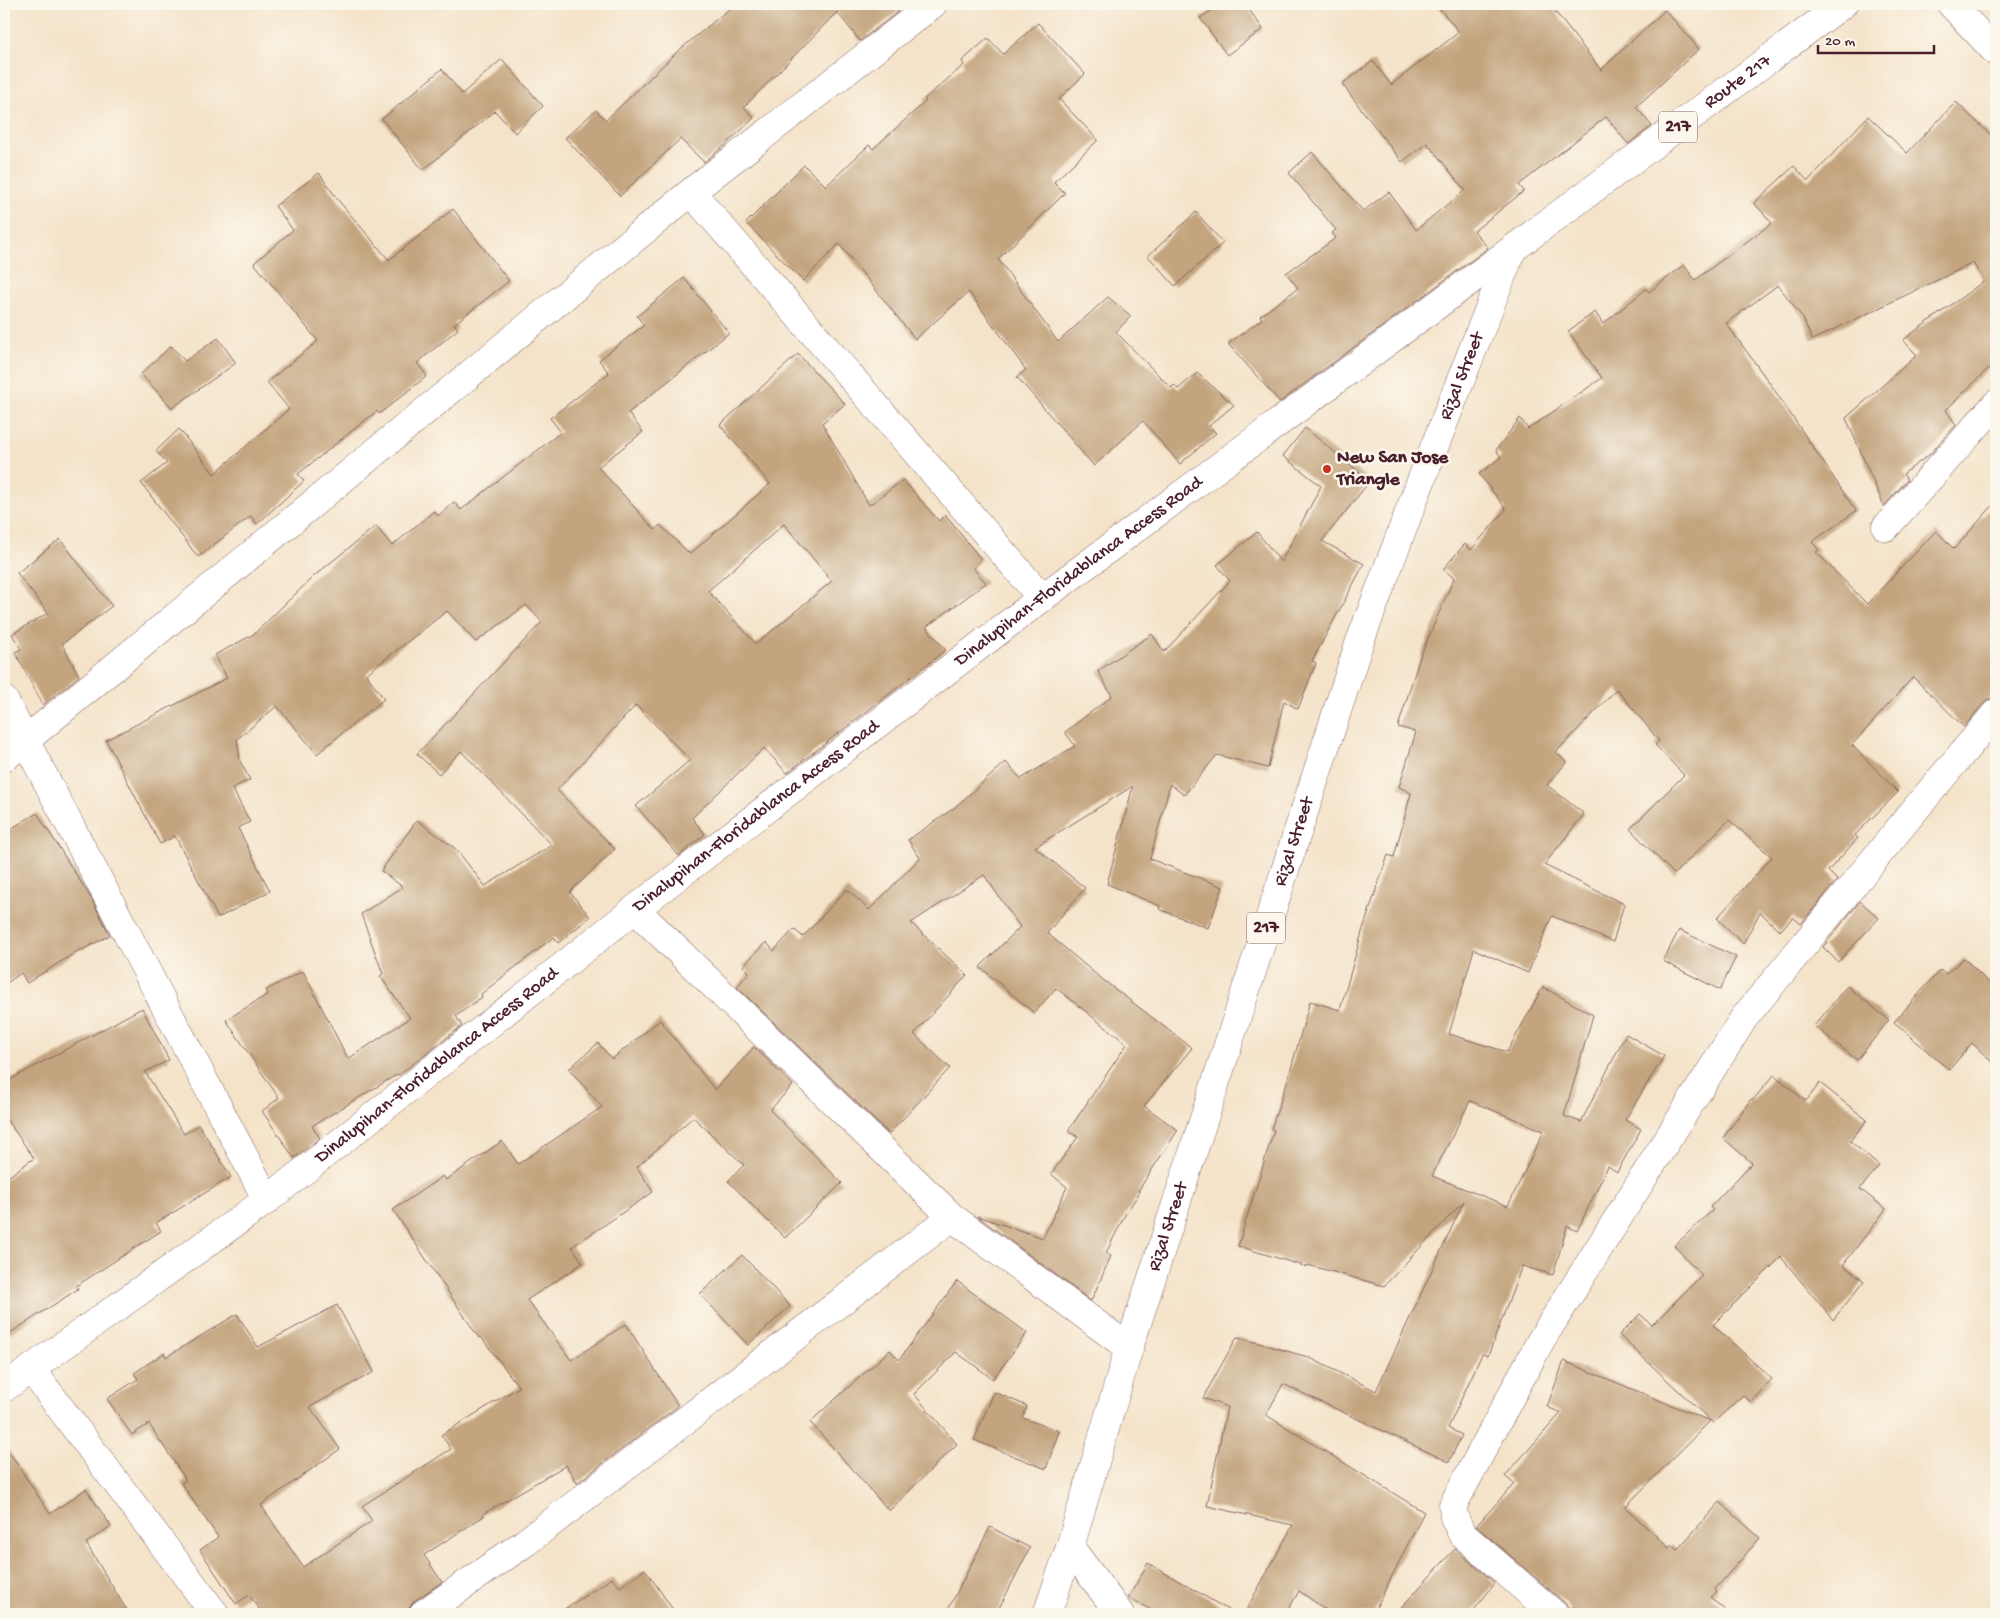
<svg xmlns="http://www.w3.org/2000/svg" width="2000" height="1618" viewBox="0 0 2000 1618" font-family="'Gochi Hand',sans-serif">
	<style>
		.building { fill: #c3a47e; fill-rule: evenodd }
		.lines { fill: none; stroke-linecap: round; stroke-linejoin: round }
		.minor-casing { stroke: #866462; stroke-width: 29 }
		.major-casing { stroke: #866462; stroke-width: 29 }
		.minor { stroke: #fff; stroke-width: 28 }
		.major { stroke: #fff; stroke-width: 28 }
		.poi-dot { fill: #c8321e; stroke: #fbf7ec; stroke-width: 2 }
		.labels { text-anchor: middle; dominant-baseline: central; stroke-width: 5; stroke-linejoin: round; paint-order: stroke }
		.shield { fill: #fbf7ec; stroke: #7f6065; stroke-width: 1 }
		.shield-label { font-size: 18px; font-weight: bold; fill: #4a1f2b }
		.street-label { font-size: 19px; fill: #4a1f2b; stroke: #fbf7ec }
		.poi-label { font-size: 19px; font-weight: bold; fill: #4a1f2b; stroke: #fbf7ec; text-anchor: start }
	</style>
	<rect width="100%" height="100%" fill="#fbf7ec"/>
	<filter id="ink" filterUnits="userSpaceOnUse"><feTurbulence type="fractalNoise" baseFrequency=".02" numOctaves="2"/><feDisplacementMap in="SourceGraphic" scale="10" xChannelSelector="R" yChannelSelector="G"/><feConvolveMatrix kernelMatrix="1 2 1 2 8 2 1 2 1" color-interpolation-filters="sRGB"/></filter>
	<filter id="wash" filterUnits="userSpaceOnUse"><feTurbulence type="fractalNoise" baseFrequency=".0096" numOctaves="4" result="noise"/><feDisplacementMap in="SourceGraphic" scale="20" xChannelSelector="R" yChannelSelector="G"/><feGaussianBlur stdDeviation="1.12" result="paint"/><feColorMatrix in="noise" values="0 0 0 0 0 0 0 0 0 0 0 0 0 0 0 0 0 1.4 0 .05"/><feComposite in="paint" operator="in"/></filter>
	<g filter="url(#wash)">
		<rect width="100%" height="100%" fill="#f4e3c9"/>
		<g id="blocks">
			<path class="building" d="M 735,4 L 893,4 L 899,11 L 860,41 L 837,12 L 744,107 L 754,118 L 724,146 L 704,162 L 680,139 L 620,196 L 565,138 L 596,110 L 606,120 L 677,52 Z
				M 1221,4 L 1245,4 L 1263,29 L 1227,55 L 1200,18 Z
				M 1436,4 L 1549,4 L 1601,70 L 1665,10 L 1699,49 L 1636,107 L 1652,126 L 1628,144 L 1606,117 L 1519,185 L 1524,191 L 1474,231 L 1488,248 L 1280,402 L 1229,345 L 1229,343 L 1262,319 L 1260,316 L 1298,288 L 1286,273 L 1336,238 L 1332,233 L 1336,230 L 1289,173 L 1312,152 L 1363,211 L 1389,192 L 1416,230 L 1465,190 L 1427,143 L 1402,162 L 1342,84 L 1373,61 L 1391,85 L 1459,32 Z
				M 1038,23 L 1085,74 L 1059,99 L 1098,140 L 1054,182 L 1065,193 L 998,259 L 1058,342 L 1108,297 L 1131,316 L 1116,332 L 1171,388 L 1174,385 L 1178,389 L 1197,373 L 1234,405 L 1209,426 L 1216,433 L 1180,464 L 1143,421 L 1094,466 L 1017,377 L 1026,370 L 969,292 L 915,339 L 839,244 L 803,281 L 746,223 L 804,165 L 826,186 L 869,145 L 873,149 L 926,101 L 924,99 L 964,65 L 962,61 L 988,38 L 1003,54 Z
				M 502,59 L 543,106 L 515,133 L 495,111 L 423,170 L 382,119 L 442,69 L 462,94 Z
				M 1956,102 L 1996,140 L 1996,361 L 1946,410 L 1956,425 L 1929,455 L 1903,474 L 1907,480 L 1884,506 L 1846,418 L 1917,355 L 1903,340 L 1984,281 L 1973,263 L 1812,340 L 1803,318 L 1778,285 L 1726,323 L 1771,385 L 1856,511 L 1812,542 L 1819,550 L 1816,552 L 1867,604 L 1936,531 L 1954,549 L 1996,502 L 1996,698 L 1990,699 L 1984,703 L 1964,727 L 1913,677 L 1852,745 L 1898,792 L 1855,835 L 1858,838 L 1828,871 L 1837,880 L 1801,924 L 1793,917 L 1780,931 L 1760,912 L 1743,944 L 1717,918 L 1772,857 L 1729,820 L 1674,874 L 1630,829 L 1684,775 L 1655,745 L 1659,741 L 1617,689 L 1556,752 L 1567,762 L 1547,785 L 1584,814 L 1544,865 L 1624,904 L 1613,942 L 1552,916 L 1528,973 L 1474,949 L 1449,1034 L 1507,1052 L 1543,987 L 1593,1015 L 1564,1116 L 1581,1122 L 1626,1034 L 1664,1056 L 1625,1120 L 1641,1129 L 1617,1172 L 1608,1166 L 1577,1231 L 1567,1226 L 1553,1275 L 1522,1266 L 1488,1356 L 1482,1354 L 1448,1428 L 1462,1435 L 1449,1462 L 1283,1384 L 1266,1415 L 1424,1512 L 1373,1614 L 1332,1614 L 1299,1591 L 1286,1614 L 1244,1614 L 1293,1525 L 1207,1506 L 1227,1407 L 1203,1398 L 1237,1337 L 1308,1357 L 1376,1391 L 1464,1201 L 1384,1286 L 1308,1265 L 1307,1267 L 1238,1246 L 1274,1130 L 1271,1129 L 1289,1076 L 1310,1001 L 1340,1010 L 1362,932 L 1388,855 L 1394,857 L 1411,793 L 1399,787 L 1416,732 L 1398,727 L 1420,657 L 1454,578 L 1443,569 L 1465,544 L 1471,550 L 1506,509 L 1479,474 L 1501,457 L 1496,450 L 1520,418 L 1528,429 L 1602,378 L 1568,331 L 1595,312 L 1603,324 L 1646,289 L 1649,292 L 1684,265 L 1695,280 L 1772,223 L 1754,203 L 1794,166 L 1808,181 L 1868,116 L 1907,153 ZM 1470,1101 L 1544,1131 L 1508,1206 L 1432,1176 Z
				M 319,173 L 338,200 L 389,260 L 453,209 L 509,281 L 454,324 L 458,329 L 417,363 L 427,376 L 379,414 L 377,411 L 298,474 L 304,481 L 257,524 L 251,516 L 198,557 L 141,483 L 167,463 L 156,451 L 179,429 L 214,474 L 289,409 L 267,382 L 318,341 L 254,263 L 293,230 L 275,206 Z
				M 1196,212 L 1223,243 L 1175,286 L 1148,256 Z
				M 684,278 L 729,333 L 628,413 L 643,432 L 598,467 L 655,530 L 660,525 L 690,554 L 770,484 L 720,425 L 798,354 L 845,404 L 822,423 L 869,505 L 903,480 L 939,521 L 945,515 L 981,559 L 973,568 L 986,583 L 926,627 L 946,650 L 787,773 L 764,748 L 692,818 L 705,834 L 679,856 L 636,806 L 690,760 L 636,705 L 557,790 L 615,849 L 570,892 L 590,917 L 558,943 L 554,937 L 481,994 L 482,997 L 456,1016 L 462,1026 L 399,1075 L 398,1074 L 312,1126 L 320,1138 L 294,1158 L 262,1111 L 279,1098 L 226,1020 L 268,994 L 266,990 L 303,971 L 348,1059 L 410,1018 L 380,976 L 383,974 L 361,914 L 403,887 L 381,871 L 417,820 L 456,849 L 485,886 L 552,845 L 461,751 L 439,774 L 417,754 L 542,622 L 526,605 L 476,642 L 447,611 L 366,674 L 384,699 L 317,754 L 277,706 L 237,739 L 240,761 L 250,780 L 232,788 L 250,822 L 238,828 L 270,891 L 218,918 L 175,836 L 160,844 L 106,740 L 227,678 L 215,655 L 254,634 L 314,576 L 376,526 L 392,546 L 434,511 L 438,516 L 454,502 L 461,510 L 561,432 L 550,418 L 609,373 L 599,360 L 644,325 L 637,316 ZM 784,524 L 832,581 L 756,644 L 708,591 Z
				M 218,338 L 236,363 L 172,408 L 141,374 L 171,346 L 185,361 Z
				M 1305,428 L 1370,481 L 1322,541 L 1364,564 L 1312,661 L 1316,663 L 1298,709 L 1284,701 L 1268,768 L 1217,755 L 1184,795 L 1170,784 L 1150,859 L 1223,887 L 1208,928 L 1159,909 L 1160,906 L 1107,884 L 1133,786 L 1035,847 L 1085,888 L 1047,933 L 1098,976 L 1192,1048 L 1144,1106 L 1178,1130 L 1138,1191 L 1140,1192 L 1126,1213 L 1106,1253 L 1111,1256 L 1091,1301 L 977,1216 L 1043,1238 L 1067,1187 L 1051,1174 L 1078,1137 L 1068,1131 L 1127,1044 L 1056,988 L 1034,1013 L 980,967 L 1020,927 L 984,875 L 911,923 L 967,975 L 914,1034 L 950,1068 L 889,1134 L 737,987 L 749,972 L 743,966 L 766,942 L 774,951 L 794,929 L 803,937 L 847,889 L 869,910 L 920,858 L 908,840 L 954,808 L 1006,762 L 1021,779 L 1075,746 L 1065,732 L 1112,696 L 1098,671 L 1152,634 L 1164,652 L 1230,581 L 1217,565 L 1257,532 L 1281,562 L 1321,486 L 1283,456 Z
				M 60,539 L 112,606 L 62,644 L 79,676 L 43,705 L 15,652 L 21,649 L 12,634 L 48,613 L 17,573 Z
				M 37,813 L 91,898 L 110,935 L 82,950 L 81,949 L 27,983 L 21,973 L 4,985 L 4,833 Z
				M 1860,901 L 1879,918 L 1838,962 L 1823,947 Z
				M 1679,930 L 1736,957 L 1720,990 L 1663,961 Z
				M 1964,958 L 1996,990 L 1996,1066 L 1972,1043 L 1949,1070 L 1894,1022 L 1940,970 L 1946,974 Z
				M 1847,986 L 1889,1020 L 1857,1060 L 1814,1026 Z
				M 142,1008 L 169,1060 L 145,1072 L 184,1134 L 199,1125 L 231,1177 L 156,1223 L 161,1231 L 76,1286 L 78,1289 L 4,1337 L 4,1180 L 34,1158 L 4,1116 L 4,1083 Z
				M 660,1020 L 715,1090 L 754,1047 L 793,1085 L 770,1110 L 842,1183 L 785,1238 L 728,1181 L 744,1165 L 693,1117 L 637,1167 L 653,1192 L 572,1247 L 583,1263 L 527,1300 L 571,1360 L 626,1324 L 678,1406 L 577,1483 L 566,1465 L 483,1514 L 484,1516 L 424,1555 L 442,1582 L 414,1601 L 408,1610 L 402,1614 L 263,1614 L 249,1595 L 236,1604 L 200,1550 L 218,1537 L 181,1483 L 186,1480 L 149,1424 L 132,1435 L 107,1399 L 138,1379 L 134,1373 L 164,1353 L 166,1357 L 237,1314 L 258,1347 L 337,1305 L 374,1372 L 310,1407 L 340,1449 L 261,1505 L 303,1567 L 372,1521 L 362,1506 L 451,1449 L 441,1435 L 519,1387 L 481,1337 L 479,1338 L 393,1210 L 443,1176 L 446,1180 L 502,1141 L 518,1164 L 602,1107 L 569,1069 L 598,1043 L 612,1059 Z
				M 1774,1075 L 1806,1101 L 1820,1083 L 1867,1120 L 1850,1141 L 1879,1166 L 1860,1189 L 1886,1209 L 1843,1265 L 1864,1281 L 1833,1320 L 1781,1257 L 1713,1325 L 1772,1379 L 1751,1402 L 1743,1395 L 1713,1423 L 1619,1335 L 1640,1314 L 1652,1325 L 1702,1275 L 1674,1246 L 1713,1210 L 1710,1207 L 1752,1163 L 1723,1138 L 1751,1099 L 1753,1100 Z
				M 742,1255 L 790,1306 L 748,1345 L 700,1294 Z
				M 957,1281 L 1027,1333 L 993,1379 L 956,1352 L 914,1394 L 957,1444 L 889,1511 L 810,1422 L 890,1350 L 899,1360 Z
				M 1564,1361 L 1710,1421 L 1625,1507 L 1669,1548 L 1672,1545 L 1677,1550 L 1720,1502 L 1760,1538 L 1715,1589 L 1717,1591 L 1710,1597 L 1729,1614 L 1569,1614 L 1569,1608 L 1564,1602 L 1476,1526 L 1514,1484 L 1505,1476 L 1561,1413 L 1547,1407 Z
				M 994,1392 L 1027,1406 L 1023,1418 L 1059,1431 L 1046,1469 L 974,1440 Z
				M 4,1444 L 50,1514 L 86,1489 L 111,1526 L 86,1543 L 129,1614 L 4,1614 Z
				M 990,1527 L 1030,1548 L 996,1614 L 946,1614 Z
				M 1455,1549 L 1495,1583 L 1471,1614 L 1395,1614 Z
				M 1148,1563 L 1235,1614 L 1159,1614 L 1128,1598 Z
				M 645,1569 L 676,1614 L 557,1614 L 612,1578 L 620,1587 Z"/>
		</g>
	</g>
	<g filter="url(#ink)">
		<use href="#blocks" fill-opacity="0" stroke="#866462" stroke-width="1"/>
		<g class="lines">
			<defs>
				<path id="minor" d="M 1951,4 L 1996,52
					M 691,192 L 1042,598
					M 1886,527 L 1996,404
					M 4,700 L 267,1200
					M 4,758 L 691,192 L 933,4
					M 635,909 L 952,1217 L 1129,1348
					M 31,1369 L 215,1614
					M 1070,1547 L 1120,1614
					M 423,1614 L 526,1542 L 952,1217
					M 1554,1614 L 1462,1534 L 1454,1517 L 1453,1505 L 1541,1340 L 1744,1018 L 1918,806 L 1996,713"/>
				<g id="major">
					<path id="s1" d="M 4,1388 L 267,1200 L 635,909 L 1042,598 L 1843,4"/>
					<path id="s2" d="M 1047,1614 L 1070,1547 L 1129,1348 L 1359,644 L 1417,491 L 1512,250"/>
				</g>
			</defs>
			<use href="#minor" class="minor-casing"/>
			<use href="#major" class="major-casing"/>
			<use href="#minor" class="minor"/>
			<use href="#major" class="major"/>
		</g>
	</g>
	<circle class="poi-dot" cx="1327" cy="469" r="5"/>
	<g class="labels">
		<g class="shield">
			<rect x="1659" y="111.5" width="38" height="31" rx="4"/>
			<rect x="1247" y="912.5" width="38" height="31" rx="4"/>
		</g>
		<g class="shield-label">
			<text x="1678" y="127">217</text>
			<text x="1266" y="928">217</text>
		</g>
		<g class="street-label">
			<text stroke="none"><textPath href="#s1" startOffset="2171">Route 217</textPath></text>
			<text stroke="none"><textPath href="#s2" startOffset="1306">Rizal Street</textPath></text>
			<text stroke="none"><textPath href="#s1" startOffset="1350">Dinalupihan-Floridablanca Access Road</textPath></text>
			<text stroke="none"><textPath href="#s1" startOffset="945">Dinalupihan-Floridablanca Access Road</textPath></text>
			<text stroke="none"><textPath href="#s2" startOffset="811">Rizal Street</textPath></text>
			<text stroke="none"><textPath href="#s1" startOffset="540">Dinalupihan-Floridablanca Access Road</textPath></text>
			<text stroke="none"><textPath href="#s2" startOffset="406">Rizal Street</textPath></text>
		</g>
		<g class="poi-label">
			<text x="1337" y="458">New San Jose<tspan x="1337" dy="22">Triangle</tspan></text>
		</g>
	</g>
	<rect width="2000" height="1618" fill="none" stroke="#fbf7ec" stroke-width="20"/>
	<path d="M1818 45v8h116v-8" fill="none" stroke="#4a1f2b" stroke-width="2.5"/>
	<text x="1825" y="45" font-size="15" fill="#4a1f2b" stroke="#fbf7ec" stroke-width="4" paint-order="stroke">20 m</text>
</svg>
